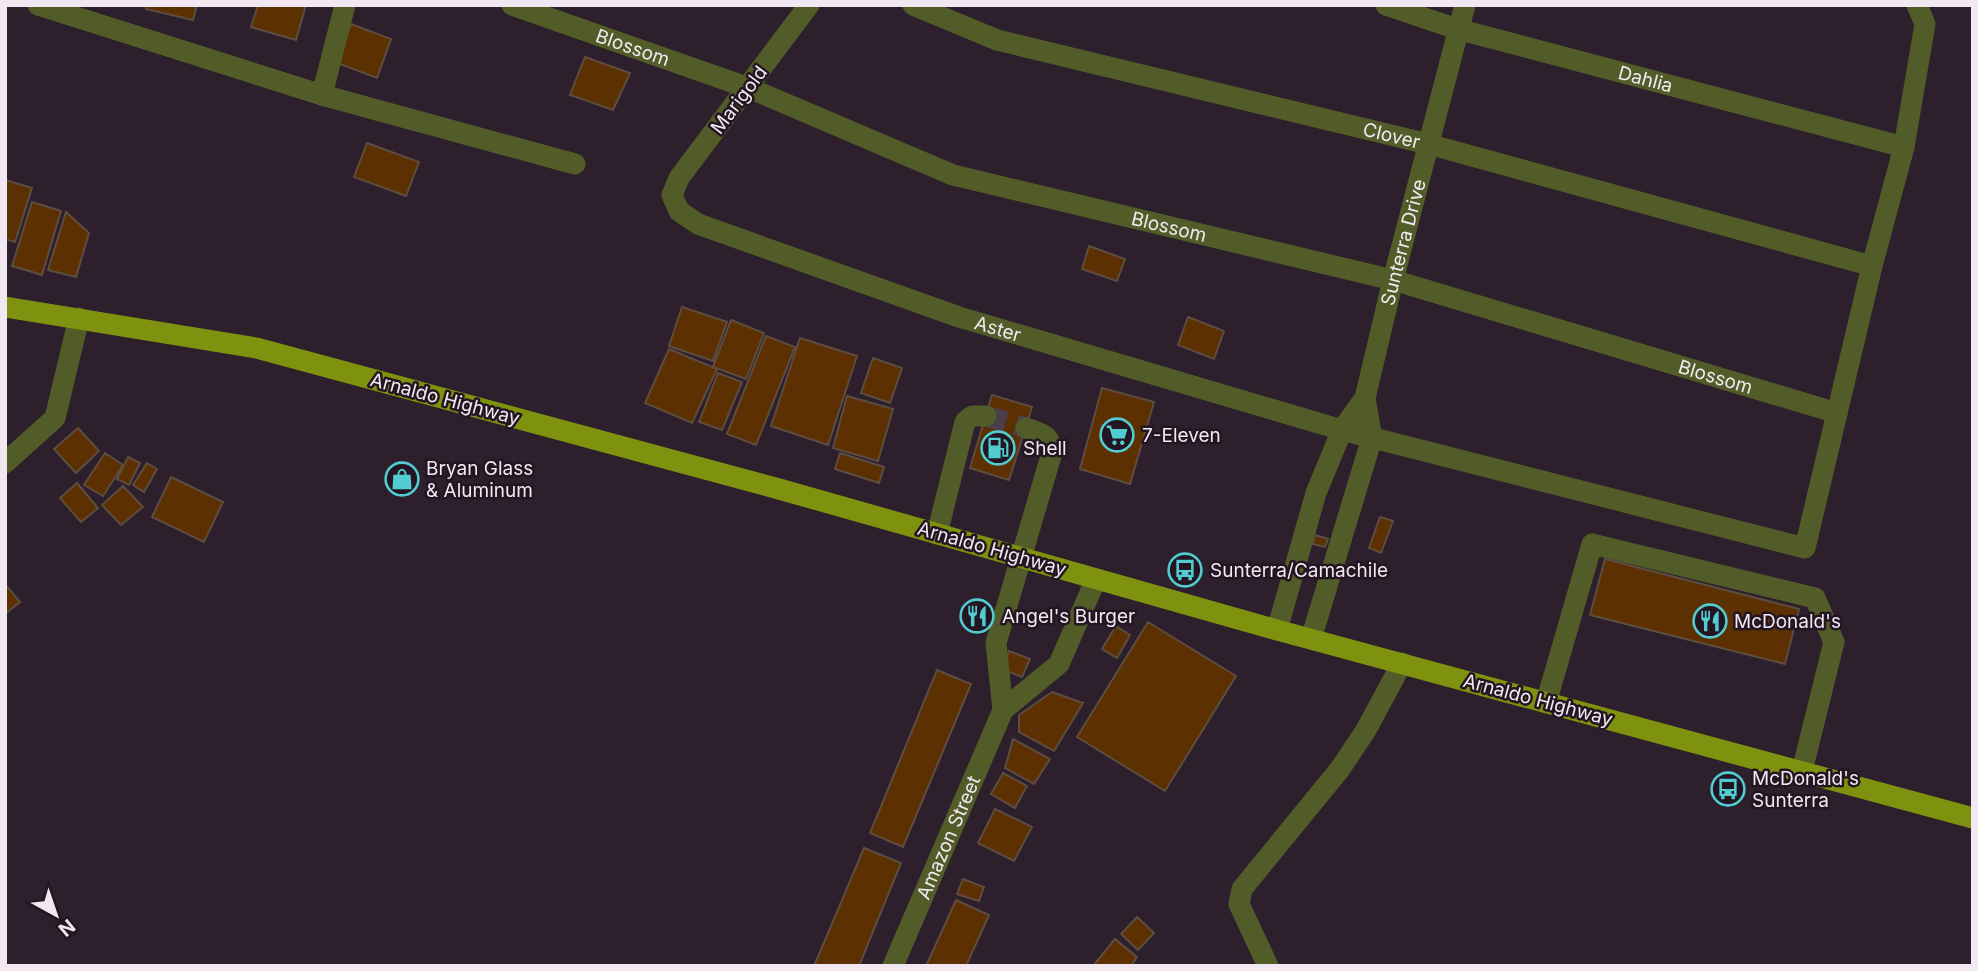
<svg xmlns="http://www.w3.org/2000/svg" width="1978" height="971" viewBox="0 0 1978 971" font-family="Inter,sans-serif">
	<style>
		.building { fill: #5c3000; stroke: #5d4d40; stroke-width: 2 }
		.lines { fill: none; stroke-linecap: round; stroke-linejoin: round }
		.minor-tunnel { stroke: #4b3d4a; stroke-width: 21; stroke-dasharray: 21 10; stroke-linecap: butt }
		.minor { stroke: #525c28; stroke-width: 21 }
		.major { stroke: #7f920f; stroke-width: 21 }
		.labels { text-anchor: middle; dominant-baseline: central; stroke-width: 5; stroke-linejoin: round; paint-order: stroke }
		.street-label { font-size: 19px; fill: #f2e8f1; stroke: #231622 }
		.poi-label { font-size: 19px; fill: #f2e8f1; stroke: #231622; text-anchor: start }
	</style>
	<rect width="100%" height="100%" fill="#2d1f2c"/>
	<path class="building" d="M 147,5 L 197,5 L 193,20 L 146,9 Z
		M 258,5 L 306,5 L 296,40 L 251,27 Z
		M 351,24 L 391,39 L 377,78 L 337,63 Z
		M 585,57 L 630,73 L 613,110 L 570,95 Z
		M 367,143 L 419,162 L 406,196 L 354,177 Z
		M 5,180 L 32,188 L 15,242 L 5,239 Z
		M 32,202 L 61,211 L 42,275 L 12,266 Z
		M 66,212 L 89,233 L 76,277 L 48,270 Z
		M 1089,246 L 1125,259 L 1117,281 L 1082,269 Z
		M 682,307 L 727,322 L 713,361 L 669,346 Z
		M 1188,317 L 1224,331 L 1214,359 L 1178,345 Z
		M 731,320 L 764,333 L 746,379 L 713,367 Z
		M 766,336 L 795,347 L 756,445 L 727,434 Z
		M 800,338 L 857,356 L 828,445 L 771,426 Z
		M 669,349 L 717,369 L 692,423 L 645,403 Z
		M 873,358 L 902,368 L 890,403 L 861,393 Z
		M 718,373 L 742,382 L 722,430 L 699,422 Z
		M 1102,388 L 1154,402 L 1130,484 L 1080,469 Z
		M 992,395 L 1032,407 L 1009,480 L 970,468 Z
		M 847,396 L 893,409 L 878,461 L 833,448 Z
		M 78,428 L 99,451 L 76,473 L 54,449 Z
		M 105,453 L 123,465 L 103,496 L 84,485 Z
		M 840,453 L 884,467 L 879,483 L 835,469 Z
		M 128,457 L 140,463 L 129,485 L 117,479 Z
		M 147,463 L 157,469 L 144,492 L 133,485 Z
		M 171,477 L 223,502 L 204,542 L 152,517 Z
		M 77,483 L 98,508 L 81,522 L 60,498 Z
		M 123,486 L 143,507 L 121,525 L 102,505 Z
		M 1380,517 L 1393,521 L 1381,553 L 1369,548 Z
		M 1315,535 L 1328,539 L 1325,547 L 1313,544 Z
		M 1605,559 L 1799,609 L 1785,664 L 1590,615 Z
		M 5,584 L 20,602 L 5,614 Z
		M 1148,622 L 1236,676 L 1165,791 L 1077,737 Z
		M 1116,626 L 1130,635 L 1117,658 L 1102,649 Z
		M 1009,651 L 1030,659 L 1022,677 L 1002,669 Z
		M 937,670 L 971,684 L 903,847 L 870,833 Z
		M 1052,692 L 1083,703 L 1054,751 L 1019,732 L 1019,715 Z
		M 1013,739 L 1050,759 L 1034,784 L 1005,768 Z
		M 1003,773 L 1027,786 L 1015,808 L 991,794 Z
		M 995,809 L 1032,827 L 1014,861 L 978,843 Z
		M 864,848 L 901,863 L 859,966 L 814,966 Z
		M 963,879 L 984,887 L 979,901 L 957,894 Z
		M 956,900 L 989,915 L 966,966 L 926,966 Z
		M 1137,917 L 1154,933 L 1138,950 L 1121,934 Z
		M 1115,939 L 1137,957 L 1131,966 L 1093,966 Z"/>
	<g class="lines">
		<path class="minor-tunnel" d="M 986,416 L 1026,428"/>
		<g class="minor">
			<path d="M 38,5 L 322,95 L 575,164"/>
			<path id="s1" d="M 512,5 L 749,88 L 953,175 L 1393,280 L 1837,413"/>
			<path id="s2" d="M 809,5 L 679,178 L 672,195 L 679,211 L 698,224 L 959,317 L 1342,430 L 1805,548 L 1872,266 L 1904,147 L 1925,24 L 1917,5"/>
			<path id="s3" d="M 913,5 L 997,40 L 1428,144 L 1872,266"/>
			<path id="s4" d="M 1386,5 L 1457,29 L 1904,147"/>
			<path d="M 322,95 L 345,5"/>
			<path d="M 5,463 L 55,418 L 79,318"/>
			<path d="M 937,534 L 965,422 L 972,416 L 986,416"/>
			<path d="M 1277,630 L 1316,493 L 1342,430 L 1365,398"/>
			<path id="s5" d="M 1311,639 L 1372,438 L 1365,398 L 1393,280 L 1465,5"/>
			<path d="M 1546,703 L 1592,544 L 1815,598 L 1834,642 L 1802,771"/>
			<path d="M 1003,710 L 996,643 L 1051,456 C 1053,435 1043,434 1026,428"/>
			<path id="s6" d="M 893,966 L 1003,710 L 1059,664 L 1096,579"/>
			<path d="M 1268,966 L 1239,904 L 1242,889 L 1340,769 L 1366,730 L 1402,663"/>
		</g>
		<path class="major" d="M 5,307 L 256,348 L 779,489 L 1277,630 L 1973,818"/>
	</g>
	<defs>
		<symbol id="supermarket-ring" viewBox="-11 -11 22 22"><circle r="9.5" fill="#231622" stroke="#51ccd1" stroke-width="1.5"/><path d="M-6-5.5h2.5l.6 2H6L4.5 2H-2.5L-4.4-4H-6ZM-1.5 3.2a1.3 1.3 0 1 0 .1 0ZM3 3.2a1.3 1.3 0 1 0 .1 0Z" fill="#51ccd1"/></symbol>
		<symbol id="fuel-ring" viewBox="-11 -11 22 22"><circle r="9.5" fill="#231622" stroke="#51ccd1" stroke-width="1.5"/><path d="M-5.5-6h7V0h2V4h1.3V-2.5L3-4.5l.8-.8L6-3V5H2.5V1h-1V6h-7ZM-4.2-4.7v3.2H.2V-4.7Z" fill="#51ccd1"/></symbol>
		<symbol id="shop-ring" viewBox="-11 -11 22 22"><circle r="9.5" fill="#231622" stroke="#51ccd1" stroke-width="1.5"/><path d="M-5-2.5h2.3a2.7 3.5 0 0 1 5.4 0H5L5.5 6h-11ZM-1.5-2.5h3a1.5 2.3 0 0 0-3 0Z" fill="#51ccd1"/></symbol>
		<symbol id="bus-ring" viewBox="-11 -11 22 22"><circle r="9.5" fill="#231622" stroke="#51ccd1" stroke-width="1.5"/><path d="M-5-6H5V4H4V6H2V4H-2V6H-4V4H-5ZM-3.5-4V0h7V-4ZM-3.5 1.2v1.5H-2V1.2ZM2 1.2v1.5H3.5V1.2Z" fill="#51ccd1"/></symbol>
		<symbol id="restaurant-ring" viewBox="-11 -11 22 22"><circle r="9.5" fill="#231622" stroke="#51ccd1" stroke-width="1.5"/><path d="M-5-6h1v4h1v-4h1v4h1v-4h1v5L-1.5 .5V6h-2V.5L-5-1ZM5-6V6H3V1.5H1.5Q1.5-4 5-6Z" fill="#51ccd1"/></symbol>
	</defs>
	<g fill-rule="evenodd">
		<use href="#supermarket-ring" x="1098" y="416" width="38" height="38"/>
		<use href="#fuel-ring" x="979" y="429" width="38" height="38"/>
		<use href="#shop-ring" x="383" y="460" width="38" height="38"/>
		<use href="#bus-ring" x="1166" y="551" width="38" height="38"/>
		<use href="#restaurant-ring" x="958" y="597" width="38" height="38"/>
		<use href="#restaurant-ring" x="1691" y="602" width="38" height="38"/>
		<use href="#bus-ring" x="1709" y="770" width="38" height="38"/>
	</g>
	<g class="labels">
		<g class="street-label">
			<text stroke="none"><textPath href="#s1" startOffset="128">Blossom</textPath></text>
			<text stroke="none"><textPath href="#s4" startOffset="270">Dahlia</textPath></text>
			<text transform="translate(739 100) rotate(-53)">Marigold</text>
			<text stroke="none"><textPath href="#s3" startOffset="497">Clover</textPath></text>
			<text stroke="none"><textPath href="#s1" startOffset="695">Blossom</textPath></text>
			<text stroke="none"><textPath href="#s5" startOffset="411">Sunterra Drive</textPath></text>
			<text stroke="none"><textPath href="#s2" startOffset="593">Aster</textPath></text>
			<text stroke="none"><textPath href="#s1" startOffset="1262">Blossom</textPath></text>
			<text transform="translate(445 399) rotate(15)">Arnaldo Highway</text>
			<text transform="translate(992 549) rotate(16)">Arnaldo Highway</text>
			<text transform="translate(1538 700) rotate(15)">Arnaldo Highway</text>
			<text stroke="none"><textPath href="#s6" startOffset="140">Amazon Street</textPath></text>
		</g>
		<g class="poi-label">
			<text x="1142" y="435">7-Eleven</text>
			<text x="1023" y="448">Shell</text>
			<text x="426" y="468">Bryan Glass<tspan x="426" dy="22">&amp; Aluminum</tspan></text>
			<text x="1210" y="570">Sunterra/Camachile</text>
			<text x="1002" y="616">Angel's Burger</text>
			<text x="1734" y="621">McDonald's</text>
			<text x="1752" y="778">McDonald's<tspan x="1752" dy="22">Sunterra</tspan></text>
		</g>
	</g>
	<rect width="1978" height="971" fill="none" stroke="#f2e8f1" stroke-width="14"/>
	<g transform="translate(56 915) rotate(140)" stroke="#231622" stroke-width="5" paint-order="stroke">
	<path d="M0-5L12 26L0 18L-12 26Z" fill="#f2e8f1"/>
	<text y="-10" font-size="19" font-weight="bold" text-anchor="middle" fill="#f2e8f1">N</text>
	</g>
</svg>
